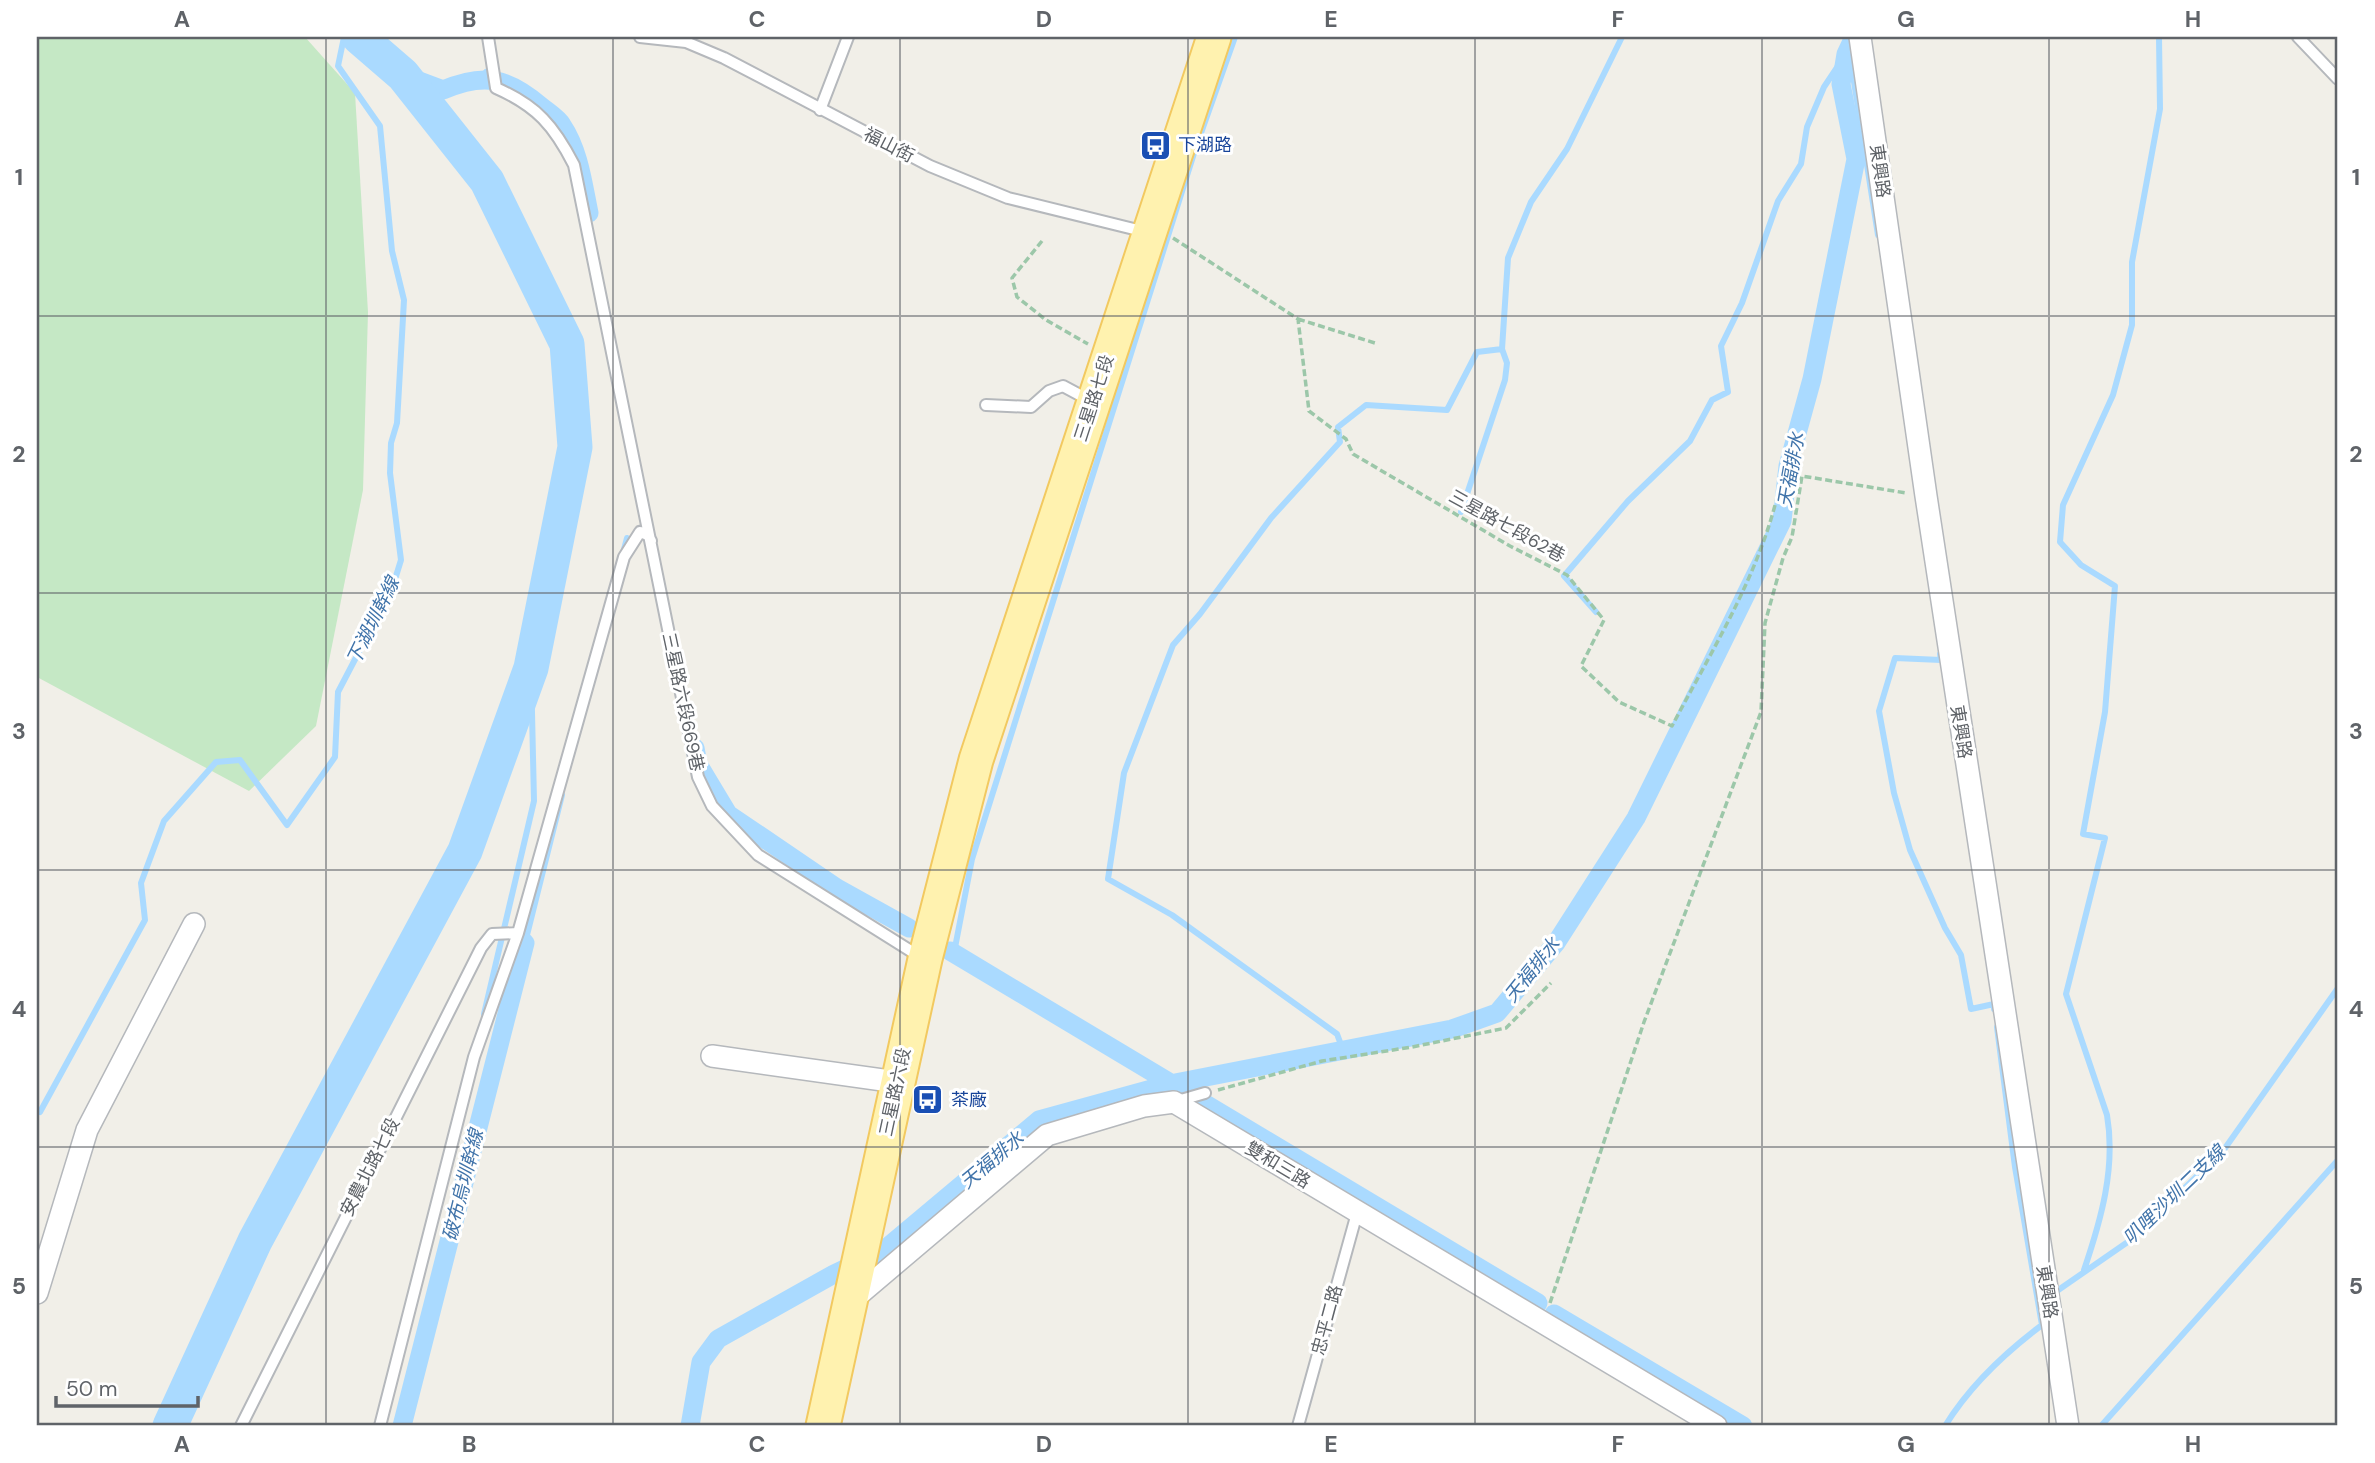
<svg xmlns="http://www.w3.org/2000/svg" width="2375" height="1463" viewBox="0 0 2375 1463" font-family="'DM Sans','Noto Sans TC',sans-serif">
	<style>
		.green { fill: #c5e8c5 }
		.lines { fill: none; stroke-linecap: round; stroke-linejoin: round }
		.stream { stroke: #aadaff; stroke-width: 6 }
		.canal { stroke: #aadaff; stroke-width: 19 }
		.river { stroke: #aadaff; stroke-width: 35 }
		.lane-casing { stroke: #b5b8bc; stroke-width: 14 }
		.street-casing { stroke: #b5b8bc; stroke-width: 24 }
		.primary-casing { stroke: #f2c960; stroke-width: 37 }
		.path { stroke: #9cc7a9; stroke-width: 3.5; stroke-dasharray: 7 3.5; stroke-linecap: butt }
		.lane { stroke: #fff; stroke-width: 10 }
		.street { stroke: #fff; stroke-width: 21 }
		.primary { stroke: #fff2af; stroke-width: 33 }
		.grid { fill: none; stroke: #5f6368; stroke-width: 2; stroke-opacity: 0.55 }
		.labels { text-anchor: middle; dominant-baseline: central; stroke-width: 6; stroke-linejoin: round; paint-order: stroke }
		.street-label { font-size: 18px; fill: #5f6368; stroke: #fff }
		.transit-label { font-size: 18px; fill: #164399; stroke: #fff; text-anchor: start }
		.water-label { font-size: 19px; font-style: italic; fill: #4174aa; stroke: #fff }
		.neatline { fill: none; stroke: #5f6368; stroke-width: 2.5 }
		.grid-label { font-size: 23px; text-anchor: middle; font-weight: bold; fill: #5f6368 }
	</style>
	<rect width="100%" height="100%" fill="#f1efe8"/>
	<path class="green" d="M 37,37 L 305,37 L 355,93 L 368,312 L 363,490 L 316,726 L 249,791 L 37,677 Z"/>
	<g class="lines">
		<path class="stream" d="M 1847,37 L 1878,235
			M 482,79 L 486,72
			M 1461,512 L 1505,380 L 1507,363 L 1502,349
			M 623,553 L 627,538
			M 1596,612 L 1564,576 L 1628,501 L 1690,441 L 1712,400 L 1728,392 L 1721,346 L 1742,303 L 1778,201 L 1801,164 L 1807,127 L 1824,87 L 1846,54
			M 1940,654 L 1941,660 L 1895,658 L 1879,711 L 1894,793 L 1910,850 L 1945,928 L 1961,955 L 1971,1009 L 1994,1004 L 1994,1009
			M 525,943 L 562,795
			M 954,953 L 972,859 L 1195,150 L 1235,37
			M 484,1014 L 534,801 L 531,668
			M 1343,1050 L 1337,1034 L 1172,915 L 1108,879 L 1124,773 L 1173,645 L 1200,614 L 1271,518 L 1340,442 L 1338,427 L 1366,405 L 1447,410 L 1477,352 L 1502,349 L 1508,258 L 1531,202 L 1567,149 L 1622,37
			M 37,1110 L 40,1112 L 145,920 L 141,883 L 164,821 L 216,762 L 240,760 L 287,825 L 335,757 L 338,692 L 362,646 L 371,618 L 392,589 L 401,560 L 390,473 L 391,443 L 397,423 L 404,300 L 392,251 L 380,126 L 338,66 L 344,37
			M 2084,1270 C 2101,1220 2116,1168 2107,1115 L 2066,994 L 2105,838 L 2083,834 L 2105,712 L 2115,586 L 2081,565 L 2060,542 L 2063,505 L 2113,395 L 2132,325 L 2132,262 L 2160,109 L 2159,37
			M 2054,1293 L 2132,1239 L 2223,1151 L 2338,988
			M 1945,1426 C 1969,1387 2006,1352 2042,1325 L 2015,1167 L 1997,1027
			M 2101,1426 L 2338,1160"/>
		<path class="canal" d="M 403,75 L 443,90 C 485,72 508,78 542,107 C 548,112 558,118 562,125 C 579,150 583,184 589,213
			M 695,748 L 698,764 L 728,814 L 837,888 L 909,928
			M 950,951 L 1538,1303
			M 1554,1314 L 1743,1426
			M 402,1426 L 525,943
			M 690,1426 L 701,1362 L 718,1339 L 834,1274 L 884,1250 L 1039,1120 L 1170,1084 L 1452,1029 L 1497,1013 L 1556,943 L 1636,818 L 1782,521 L 1788,466 L 1812,379 L 1856,159 L 1841,84 L 1846,54 L 1854,37"/>
		<path class="river" d="M 170,1426 L 255,1241 L 465,851 L 531,668 L 575,447 L 567,344 L 487,181 L 403,75 L 359,37"/>
		<defs>
			<path id="lane" d="M 488,37 L 496,88 C 537,106 554,126 574,165 L 698,777 L 712,806 L 758,855 L 922,958
				M 640,37 L 686,42 L 724,58 L 930,166 L 1008,198 L 1146,232
				M 2298,37 L 2338,79
				M 820,110 L 848,37
				M 986,405 L 1031,407 L 1049,391 L 1063,386 L 1091,401
				M 1174,1102 L 1205,1093
				M 241,1426 L 481,948 L 492,934 L 518,933
				M 380,1426 L 474,1057 L 518,933 L 624,557 L 640,532 L 648,535 L 651,541
				M 1298,1426 L 1357,1213"/>
			<path id="street" d="M 1860,37 L 1926,496 L 2068,1426
				M 712,1056 L 897,1082
				M 37,1293 L 87,1130 L 194,924
				M 851,1301 L 1047,1135 L 1144,1106 L 1174,1102 L 1716,1426"/>
			<path id="primary" d="M 823,1426 L 925,959 L 976,760 L 1214,37"/>
		</defs>
		<use href="#lane" class="lane-casing"/>
		<use href="#street" class="street-casing"/>
		<use href="#primary" class="primary-casing"/>
		<path class="path" d="M 1173,238 L 1298,319 L 1309,411 L 1346,439 L 1353,454 L 1510,546 L 1567,575 L 1604,620 L 1581,666 L 1619,702 L 1672,726 C 1712,650 1760,574 1779,489 L 1802,476 L 1906,493
			M 1042,241 L 1012,278 L 1017,297 L 1046,320 L 1088,344
			M 1298,319 L 1375,343
			M 1218,1090 L 1322,1061 L 1412,1047 L 1506,1028 L 1551,983
			M 1550,1303 L 1644,1022 L 1761,712 L 1765,623 L 1783,558 L 1792,537 L 1802,476"/>
		<use href="#lane" class="lane"/>
		<use href="#street" class="street"/>
		<use href="#primary" class="primary"/>
	</g>
	<path class="grid" d="M 326,37 L 326,1426M 613,37 L 613,1426M 900,37 L 900,1426M 1188,37 L 1188,1426M 1475,37 L 1475,1426M 1762,37 L 1762,1426M 2049,37 L 2049,1426M 37,316 L 2338,316M 37,593 L 2338,593M 37,870 L 2338,870M 37,1147 L 2338,1147"/>
	<defs>
		<symbol id="bus-square" viewBox="-11 -11 22 22"><rect x="-9" y="-9" width="18" height="18" rx="4" fill="#1a4fb4" stroke="#fff"/><path d="M-5-6H5V4H4V6H2V4H-2V6H-4V4H-5ZM-3.5-4V0h7V-4ZM-3.5 1.2v1.5H-2V1.2ZM2 1.2v1.5H3.5V1.2Z" fill="#fff"/></symbol>
	</defs>
	<g fill-rule="evenodd">
		<use href="#bus-square" x="1138" y="128" width="35" height="35"/>
		<use href="#bus-square" x="910" y="1082" width="35" height="35"/>
	</g>
	<g class="labels">
		<g class="street-label">
			<text transform="translate(889 145) rotate(27)">福山街</text>
			<text transform="translate(1880 171) rotate(82)">東興路</text>
			<text transform="translate(1094 398) rotate(-72)">三星路七段</text>
			<text transform="translate(1507 526) rotate(29)">三星路七段62巷</text>
			<text transform="translate(683 702) rotate(78)">三星路六段669巷</text>
			<text transform="translate(1961 732) rotate(81)">東興路</text>
			<text transform="translate(895 1092) rotate(-78)">三星路六段</text>
			<text transform="translate(1278 1165) rotate(31)">雙和三路</text>
			<text transform="translate(370 1167) rotate(-63)">安農北路七段</text>
			<text transform="translate(2047 1292) rotate(81)">東興路</text>
			<text transform="translate(1327 1320) rotate(-75)">忠平二路</text>
		</g>
		<g class="transit-label">
			<text x="1178" y="145">下湖路</text>
			<text x="951" y="1100">茶廠</text>
		</g>
		<g class="water-label">
			<text transform="translate(1791 470) rotate(-80)">天福排水</text>
			<text transform="translate(373 621) rotate(-64)">下湖圳幹線</text>
			<text transform="translate(1532 970) rotate(-51)">天福排水</text>
			<text transform="translate(992 1160) rotate(-40)">天福排水</text>
			<text transform="translate(463 1185) rotate(-76)">破布烏圳幹線</text>
			<text transform="translate(2174 1195) rotate(-44)">叭哩沙圳二支線</text>
		</g>
	</g>
	<rect width="2375" height="1463" fill="none" stroke="#ffffff" stroke-width="77"/>
	<path d="M56 1396v10h142v-10" fill="none" stroke="#5f6368" stroke-width="3.5"/>
	<text x="66" y="1396" font-size="21" fill="#5f6368" stroke="#ffffff" stroke-width="5" paint-order="stroke">50 m</text>
	<rect x="38" y="38" width="2298" height="1386" class="neatline"/>
	<g class="grid-label">
		<text x="182" y="27">A</text>
		<text x="469" y="27">B</text>
		<text x="757" y="27">C</text>
		<text x="1044" y="27">D</text>
		<text x="1331" y="27">E</text>
		<text x="1618" y="27">F</text>
		<text x="1906" y="27">G</text>
		<text x="2193" y="27">H</text>
		<text x="19" y="185">1</text>
		<text x="2356" y="185">1</text>
		<text x="19" y="462">2</text>
		<text x="2356" y="462">2</text>
		<text x="19" y="739">3</text>
		<text x="2356" y="739">3</text>
		<text x="19" y="1017">4</text>
		<text x="2356" y="1017">4</text>
		<text x="19" y="1294">5</text>
		<text x="2356" y="1294">5</text>
		<text x="182" y="1452">A</text>
		<text x="469" y="1452">B</text>
		<text x="757" y="1452">C</text>
		<text x="1044" y="1452">D</text>
		<text x="1331" y="1452">E</text>
		<text x="1618" y="1452">F</text>
		<text x="1906" y="1452">G</text>
		<text x="2193" y="1452">H</text>
	</g>
</svg>
